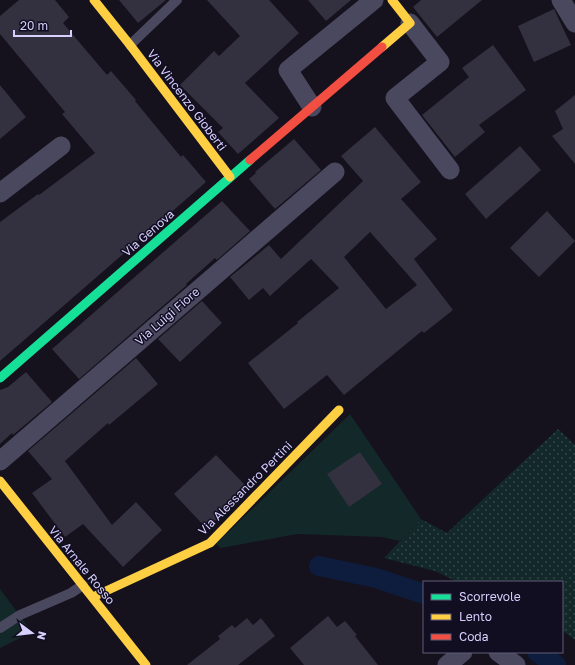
<svg xmlns="http://www.w3.org/2000/svg" width="575" height="665" viewBox="0 0 575 665" font-family="'Golos Text',sans-serif">
	<style>
		.grass { fill: url(#grass-dots) }
		.garden { fill: #122829 }
		.lines { fill: none; stroke-linecap: round; stroke-linejoin: round }
		.canal { stroke: #0e1d3e; stroke-width: 20 }
		.building { fill: #33303f; fill-rule: evenodd }
		.lane { stroke: #4a485e; stroke-width: 10 }
		.street { stroke: #4a485e; stroke-width: 19 }
		.fast { stroke: #16e098; stroke-width: 9 }
		.slow { stroke: #ffcf43; stroke-width: 9 }
		.jam { stroke: #f24e42; stroke-width: 9 }
		.labels { text-anchor: middle; dominant-baseline: central; stroke-width: 3; stroke-linejoin: round; paint-order: stroke }
		.street-label { font-size: 12px; fill: #d7d0fd; stroke: #120e21 }
	</style>
	<defs>
		<pattern id="grass-dots" width="8" height="8" patternUnits="userSpaceOnUse"><rect width="8" height="8" fill="#122829"/><path d="M2 2h.1M6 6h.1" fill="none" stroke="#344649" stroke-width="1.8" stroke-linecap="round"/></pattern>
	</defs>
	<rect width="100%" height="100%" fill="#15121d"/>
	<path class="grass" d="M 558,429 L 575,445 L 575,640 L 562,630 L 562,582 L 458,582 L 435,571 L 384,558 L 421,519 L 447,533 Z"/>
	<path class="garden" d="M 350,414 L 421,519 L 400,541 L 382,537 L 297,534 L 221,548 L 216,544 Z
		M 0,589 L 32,632 L 0,648 Z"/>
	<g class="lines">
		<path class="canal" d="M 319,566 L 376,578 L 424,594
			M 537,652 L 556,665"/>
	</g>
	<path class="building" d="M 19,0 L 55,0 L 69,17 L 63,23 L 107,75 L 111,71 L 136,100 L 135,101 L 181,157 L 183,155 L 206,182 L 0,361 L 0,222 L 38,194 L 39,195 L 95,153 L 62,114 L 65,112 L 0,34 L 0,16 Z
		M 119,0 L 166,0 L 138,23 Z
		M 207,0 L 269,0 L 299,33 L 245,83 L 279,118 L 238,154 L 218,132 L 223,128 L 180,85 L 214,51 L 219,56 L 240,36 Z
		M 308,0 L 351,0 L 326,21 Z
		M 421,0 L 482,0 L 437,37 L 413,7 Z
		M 554,9 L 571,45 L 534,62 L 518,26 Z
		M 493,45 L 526,90 L 479,125 L 485,132 L 455,157 L 422,115 L 469,77 L 462,68 Z
		M 0,85 L 26,117 L 0,139 Z
		M 575,95 L 575,164 L 552,136 L 563,129 L 555,111 Z
		M 375,127 L 421,182 L 401,199 L 437,239 L 414,259 L 453,310 L 424,333 L 422,331 L 344,395 L 327,375 L 284,409 L 248,363 L 298,323 L 297,322 L 339,288 L 311,259 L 270,296 L 263,288 L 249,300 L 230,277 L 269,245 L 281,259 L 363,181 L 341,156 ZM 370,232 L 417,285 L 386,309 L 344,257 Z
		M 294,139 L 321,170 L 275,209 L 249,179 L 256,173 L 255,172 Z
		M 520,146 L 541,170 L 486,219 L 465,194 Z
		M 222,201 L 250,231 L 217,260 L 215,258 L 186,284 L 187,285 L 79,379 L 52,349 Z
		M 547,211 L 575,241 L 539,277 L 510,248 Z
		M 202,301 L 222,323 L 180,362 L 158,339 Z
		M 136,358 L 158,384 L 109,425 L 108,423 L 65,461 L 112,525 L 136,502 L 162,530 L 123,567 L 83,524 L 65,537 L 32,493 L 52,479 L 28,451 Z
		M 26,372 L 52,402 L 13,435 L 12,433 L 0,444 L 0,390 L 8,387 Z
		M 360,452 L 382,484 L 349,507 L 327,474 Z
		M 216,455 L 247,487 L 207,529 L 174,494 Z
		M 328,616 L 337,627 L 345,621 L 357,635 L 355,636 L 378,665 L 304,665 L 290,648 Z
		M 247,618 L 253,625 L 261,618 L 275,636 L 238,665 L 187,665 L 220,639 L 218,636 L 232,625 L 235,628 Z"/>
	<g class="lines">
		<path class="lane" d="M 130,45 L 177,0
			M 0,628 L 20,615 L 71,593 L 83,585"/>
		<path class="street" d="M 561,0 L 575,23
			M 410,23 L 440,62 L 395,98 L 450,170
			M 312,107 L 288,70 L 374,0
			M 0,193 L 61,146
			M 0,461 L 335,172
			M 498,652 L 516,665
			M 447,665 L 463,652"/>
		<path class="fast" d="M 0,378 L 250,160"/>
		<path class="slow" d="M 94,0 L 130,45 L 230,177
			M 382,47 L 410,23 L 392,0
			M 0,481 L 146,665
			M 93,597 L 210,543 L 339,410"/>
		<path class="jam" d="M 250,160 L 382,47"/>
	</g>
	<g class="labels">
		<g class="street-label">
			<text transform="translate(187 100) rotate(53)">Via Vincenzo Gioberti</text>
			<text transform="translate(148 233) rotate(-41)">Via Genova</text>
			<text transform="translate(167 316) rotate(-41)">Via Luigi Fiore</text>
			<text transform="translate(245 488) rotate(-45)">Via Alessandro Pertini</text>
			<text transform="translate(82 565) rotate(51)">Via Arnale Rosso</text>
		</g>
	</g>
	<rect x="423" y="581" width="140" height="72" fill="#120e21" stroke="#615c79"/>
	<rect x="431" y="594" width="20" height="6" fill="#16e098" stroke="#615c79"/>
	<text x="459" y="601" font-size="12" fill="#d7d0fd">Scorrevole</text>
	<rect x="431" y="614" width="20" height="6" fill="#ffcf43" stroke="#615c79"/>
	<text x="459" y="621" font-size="12" fill="#d7d0fd">Lento</text>
	<rect x="431" y="634" width="20" height="6" fill="#f24e42" stroke="#615c79"/>
	<text x="459" y="641" font-size="12" fill="#d7d0fd">Coda</text>
	<g transform="translate(32 633) rotate(105)" stroke="#120e21" stroke-width="3" paint-order="stroke">
	<path d="M0-3L7 15L0 10L-7 15Z" fill="#d7d0fd"/>
	<text y="-6" font-size="11" font-weight="bold" text-anchor="middle" fill="#d7d0fd">N</text>
	</g>
	<path d="M14 30v6h57v-6" fill="none" stroke="#d7d0fd" stroke-width="2"/>
	<text x="20" y="30" font-size="12" fill="#d7d0fd" stroke="#120e21" stroke-width="3" paint-order="stroke">20 m</text>
</svg>
